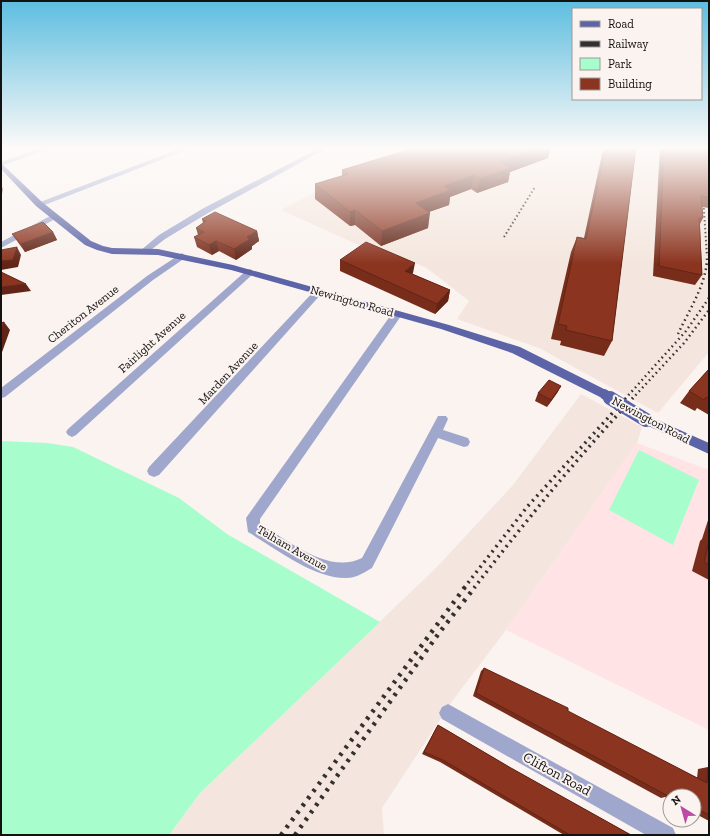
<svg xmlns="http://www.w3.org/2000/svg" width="710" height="836" viewBox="0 0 710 836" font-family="'Zilla Slab',serif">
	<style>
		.built { fill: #f4e6de }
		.education { fill: #ffe3e5 }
		.green { fill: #a8fdcd }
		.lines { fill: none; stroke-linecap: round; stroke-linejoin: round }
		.minor { fill: #a0a7cd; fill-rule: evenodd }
		.major { fill: #5c64a7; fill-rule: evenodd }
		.rail-far3 { stroke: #33302f; stroke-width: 2; stroke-dasharray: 1.5 2.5; stroke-linecap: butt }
		.rail-far2 { stroke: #33302f; stroke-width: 2.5; stroke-dasharray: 1.5 3.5; stroke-linecap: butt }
		.rail-far1 { stroke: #33302f; stroke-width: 3.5; stroke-dasharray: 2 4.5; stroke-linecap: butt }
		.rail { stroke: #33302f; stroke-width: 4.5; stroke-dasharray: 3 6; stroke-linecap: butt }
		.major-bridge-far1 { stroke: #5c64a7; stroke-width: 10 }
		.major-bridge { stroke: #5c64a7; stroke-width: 14 }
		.wall { fill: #782d1b }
		.shaded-wall { fill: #612416 }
		.building { fill: #8b341f; stroke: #612416 }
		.labels { text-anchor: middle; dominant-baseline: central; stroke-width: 4; stroke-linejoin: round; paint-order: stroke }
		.street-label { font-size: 12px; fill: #141211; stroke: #faf3f0 }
		.near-street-label { font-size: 14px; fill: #141211; stroke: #faf3f0 }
	</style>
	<rect width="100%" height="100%" fill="#faf3f0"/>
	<path class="built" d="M 468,147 L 709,147 L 709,352 L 658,413 L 539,348 L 457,319 L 469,301 L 427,268 L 398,256 L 374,252 L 281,210 L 341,178 Z
		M 581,394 L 642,427 L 637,443 L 506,630 L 453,700 L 382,808 L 384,835 L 169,835 L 200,793 L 436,568 L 513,485 Z"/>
	<path class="education" d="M 637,443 L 709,470 L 709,730 L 506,630 Z"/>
	<path class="green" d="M 1,441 L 47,443 L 73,447 L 179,498 L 227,534 L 380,622 L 200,793 L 169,835 L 1,835 Z
		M 639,450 L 699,480 L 673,545 L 609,510 Z"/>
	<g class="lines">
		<path class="minor" d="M 44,147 L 54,147 L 1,166 L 1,162 Z
			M 184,147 L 194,147 L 42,206 L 35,204 Z
			M 321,147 L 329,147 L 208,213 L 165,239 L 147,253 L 144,254 L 140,251 L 159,235 L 202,209 Z
			M 52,215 L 59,217 L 1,248 L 1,242 Z
			M 182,253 L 186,256 L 185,258 L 153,280 L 5,397 L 1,398 L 1,388 L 147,276 Z
			M 250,269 L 255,272 L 253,274 L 76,435 L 72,437 L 68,435 L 66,432 L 68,429 L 247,270 Z
			M 319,288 L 322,289 L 322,293 L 159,475 L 154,477 L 149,475 L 147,471 L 149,467 L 316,289 Z
			M 397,311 L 401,312 L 402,314 L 401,316 L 260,519 L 260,524 C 288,540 328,575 362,558 L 438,416 L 446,416 L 448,419 L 443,430 L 468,438 L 470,442 L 468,446 L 464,447 L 438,438 L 372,568 C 365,572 356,578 347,578 C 314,579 275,548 248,532 L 246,518 L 393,312 Z
			M 448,704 L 673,828 L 676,835 L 646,835 L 442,719 L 439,713 L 442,707 Z"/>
		<path class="major" d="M 1,163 L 42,202 L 91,241 L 103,246 L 112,248 L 158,249 L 233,265 L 449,325 L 520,347 L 608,391 L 610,394 L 608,397 L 600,397 L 512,353 L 441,329 L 231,270 L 158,255 L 112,254 L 97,250 L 85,245 L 36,206 L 1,169 Z
			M 646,415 L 709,443 L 709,454 L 642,423 L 640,420 L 642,417 Z"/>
		<path class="rail-far3" d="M 703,196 L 707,256
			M 504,237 L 535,187"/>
		<path class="rail-far2" d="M 678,334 C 689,310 708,282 707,255
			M 625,399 L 686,331 L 709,298
			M 632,399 L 684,343 L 709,310"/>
		<path class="rail-far1" d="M 464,588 L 527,507 L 626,398
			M 474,588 C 525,522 577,458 633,398"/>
		<path class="rail" d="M 281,835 L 465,587
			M 295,835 L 439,633 L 475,587"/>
		<path class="major-bridge-far1" d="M 604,394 L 612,399"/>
		<path class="major-bridge" d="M 610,398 L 646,420"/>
	</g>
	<path class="wall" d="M 418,147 L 551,147 L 548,158 L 510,172 L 508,182 L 477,193 L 471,189 L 450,197 L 449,205 L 429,212 L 428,228 L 381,246 L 355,225 L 350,226 L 315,199 L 315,184 L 342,176 L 342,170 Z
		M 605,147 L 636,147 L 612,341 L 604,356 L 560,345 L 561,341 L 551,339 L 571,252 L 577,237 L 584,238 L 602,154 Z
		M 660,147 L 709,147 L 709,208 L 702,207 L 703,218 L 700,224 L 702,275 L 695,285 L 653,276 Z
		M 202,219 L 257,231 L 259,241 L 252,246 L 252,249 L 236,260 L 219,251 L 212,255 L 197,247 L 194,237 L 198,235 L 196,228 L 203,223 Z
		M 53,232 L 57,240 L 25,252 L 17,241 L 12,234 Z
		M 340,260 L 413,273 L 412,274 L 450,290 L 448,301 L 435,314 L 340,271 Z
		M 709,369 L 709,415 L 697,408 L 695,411 L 680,403 L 689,391 Z
		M 561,386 L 557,393 L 547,407 L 535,401 L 538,393 Z
		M 709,517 L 709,580 L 692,571 L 700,541 L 702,539 Z
		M 484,668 L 697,778 L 698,769 L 708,767 L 709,768 L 709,821 L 694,813 L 694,796 L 670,796 L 670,800 L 665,797 L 661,798 L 473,696 L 481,671 Z
		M 438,725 L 511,768 L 631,835 L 564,835 L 440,762 L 422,754 L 436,728 Z"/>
	<path class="shaded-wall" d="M 545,147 L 551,147 L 548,158 L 510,172 L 508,182 L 477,193 L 480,179 L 501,162 Z
		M 474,175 L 471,189 L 450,197 L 449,205 L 414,217 L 416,203 L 444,186 Z
		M 1,185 L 3,189 L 1,199 Z
		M 355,210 L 355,225 L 350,226 L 350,212 Z
		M 430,213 L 428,228 L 381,246 L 382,231 Z
		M 257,231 L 259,241 L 252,246 L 252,249 L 236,260 L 234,249 L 247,237 Z
		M 53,232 L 57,240 L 25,252 L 21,244 Z
		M 216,241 L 219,251 L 212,255 L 209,245 Z
		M 17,247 L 21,255 L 18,267 L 1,270 L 1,261 Z
		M 415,263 L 413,273 L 404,281 L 405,271 Z
		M 26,284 L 31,291 L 1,295 L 1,287 Z
		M 450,290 L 448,301 L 435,314 L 437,304 Z
		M 4,322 L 10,330 L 1,355 L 1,331 Z
		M 561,386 L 557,393 L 547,407 L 551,400 Z"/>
	<path class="building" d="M 418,147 L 545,147 L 501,162 L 511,168 L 480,179 L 474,175 L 444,186 L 451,190 L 416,203 L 430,213 L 382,231 L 355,210 L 350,212 L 315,184 L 348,174 L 342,170 Z
		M 606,147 L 636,147 L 612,341 L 566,330 L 567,326 L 558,324 L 577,237 L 586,239 Z
		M 664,147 L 709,147 L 709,197 L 701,196 L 703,218 L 699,218 L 702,275 L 659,266 Z
		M 215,212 L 257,231 L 247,237 L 250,239 L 234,249 L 216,241 L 209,245 L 194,237 L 204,232 L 196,228 L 206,221 L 202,219 Z
		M 43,222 L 53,232 L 21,244 L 12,234 Z
		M 366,242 L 415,263 L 405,271 L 450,290 L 437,304 L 340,260 Z
		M 17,247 L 13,260 L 1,261 L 1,250 Z
		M 1,272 L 26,284 L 1,287 Z
		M 4,322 L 1,331 L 1,323 Z
		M 709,369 L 709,399 L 706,397 L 704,400 L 689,391 Z
		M 549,380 L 561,386 L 551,400 L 538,393 Z
		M 709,541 L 709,565 L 704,562 Z
		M 484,668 L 568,708 L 568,711 L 707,783 L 708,767 L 709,768 L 709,815 L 694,807 L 694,796 L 673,796 L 671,795 L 670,797 L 476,693 Z
		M 438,725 L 511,768 L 631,835 L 570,835 L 443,760 L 424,752 Z"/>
	<linearGradient id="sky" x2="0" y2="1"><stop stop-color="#5cbde0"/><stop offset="0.56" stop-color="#fdfaf8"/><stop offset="1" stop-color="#fdfaf8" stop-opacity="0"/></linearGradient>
	<rect width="710" height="264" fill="url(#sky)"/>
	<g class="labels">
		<g class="street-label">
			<text transform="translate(352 301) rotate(16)">Newington Road</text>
			<text transform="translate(83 314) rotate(-38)">Cheriton Avenue</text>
			<text transform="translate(152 342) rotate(-42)">Fairlight Avenue</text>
			<text transform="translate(228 373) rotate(-47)">Marden Avenue</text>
			<text transform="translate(651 420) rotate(28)">Newington Road</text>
			<text transform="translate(292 548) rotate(30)">Telham Avenue</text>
		</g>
		<g class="near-street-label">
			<text transform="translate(557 774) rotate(29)">Clifton Road</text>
		</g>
	</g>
	<rect width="710" height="836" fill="none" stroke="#141211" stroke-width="4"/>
	<rect x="572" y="8" width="130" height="92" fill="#faf3f0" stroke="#9e9997"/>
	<rect x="580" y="21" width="20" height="6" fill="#5c64a7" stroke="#9e9997"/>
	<text x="608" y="28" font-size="12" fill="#141211">Road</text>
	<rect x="580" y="41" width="20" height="6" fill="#33302f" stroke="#9e9997"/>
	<text x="608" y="48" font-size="12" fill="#141211">Railway</text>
	<rect x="580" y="58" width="20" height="12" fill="#a8fdcd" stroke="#9e9997"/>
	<text x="608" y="68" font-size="12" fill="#141211">Park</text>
	<rect x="580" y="78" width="20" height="12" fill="#8b341f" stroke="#9e9997"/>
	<text x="608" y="88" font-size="12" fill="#141211">Building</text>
	<g transform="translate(682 808) rotate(323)"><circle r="19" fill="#faf3f0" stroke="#9e9997"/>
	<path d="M0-3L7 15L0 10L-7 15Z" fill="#bd4ba6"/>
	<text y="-6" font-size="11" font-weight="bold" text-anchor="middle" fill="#141211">N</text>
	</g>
</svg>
